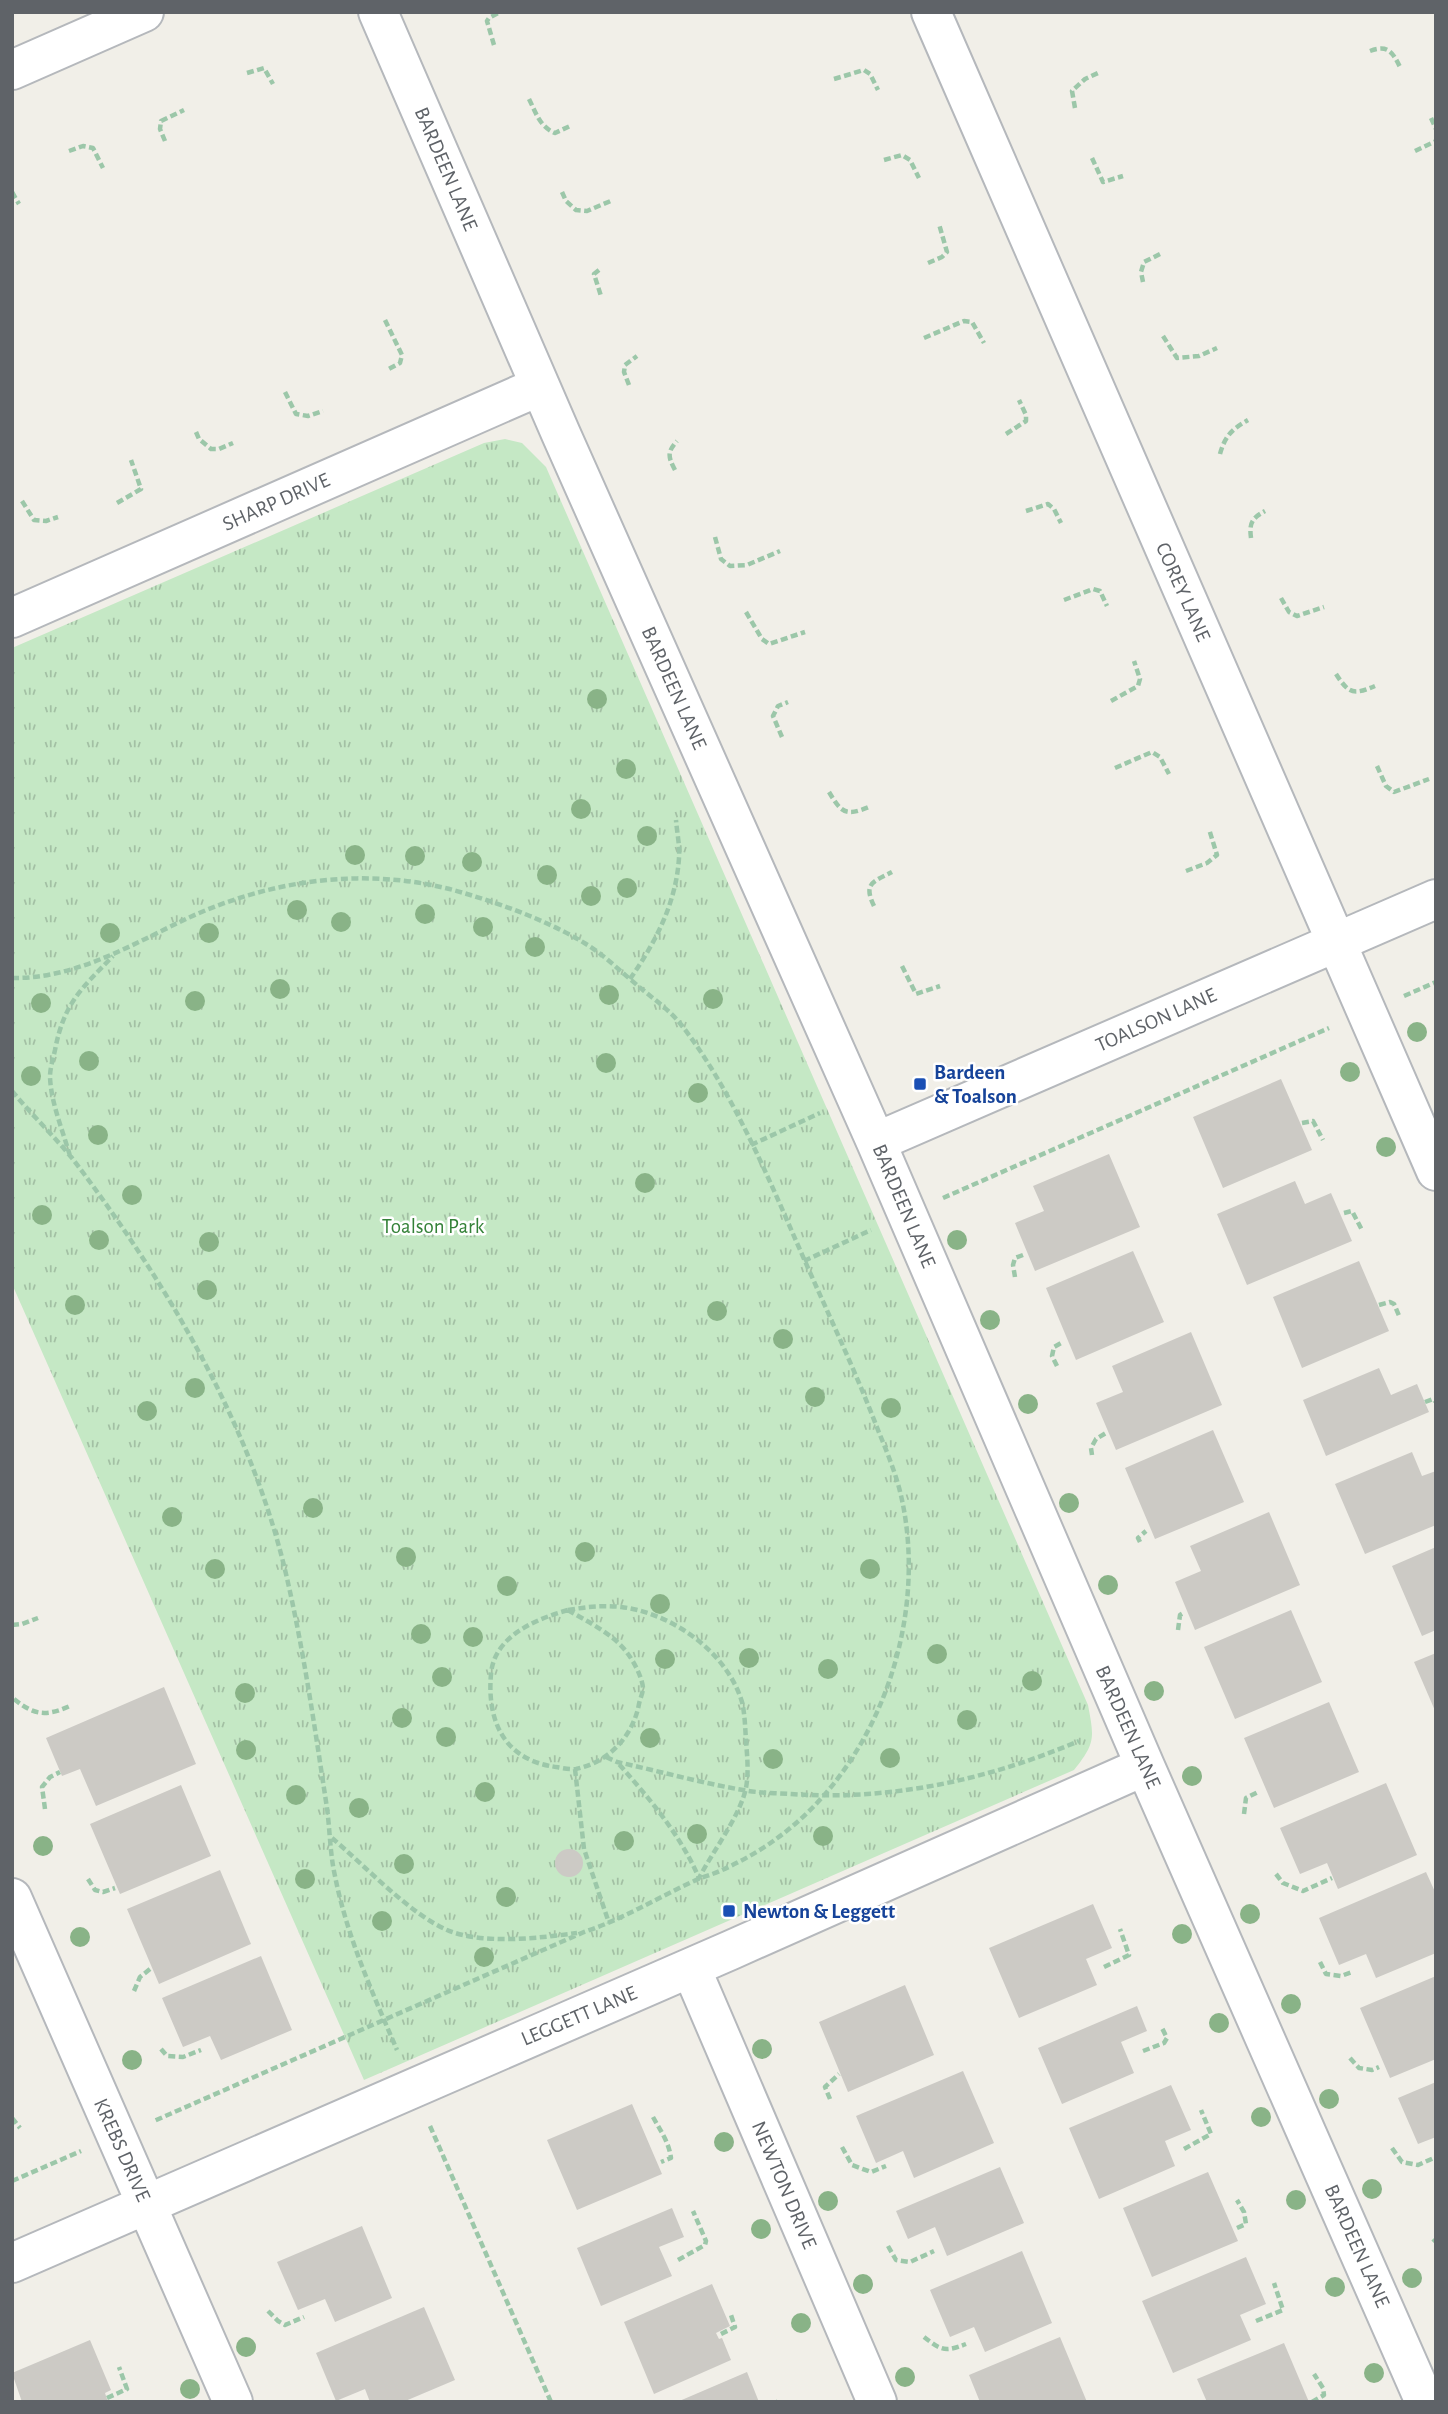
<svg xmlns="http://www.w3.org/2000/svg" width="1448" height="2414" viewBox="0 0 1448 2414" font-family="'Alegreya Sans',sans-serif">
	<style>
		.park { fill: url(#park-tufts) }
		.building { fill: #cccac5 }
		.lines { fill: none; stroke-linecap: round; stroke-linejoin: round }
		.street-casing { stroke: #b5b8bc; stroke-width: 42 }
		.path { stroke: #9cc7a9; stroke-width: 4.5; stroke-dasharray: 7 3.5; stroke-linecap: butt }
		.street { stroke: #fff; stroke-width: 38 }
		.tree { fill: #89b387 }
		.transit-dot { fill: #1a4fb4; stroke: #fff; stroke-width: 2.5 }
		.labels { text-anchor: middle; dominant-baseline: central; stroke-width: 5; stroke-linejoin: round; paint-order: stroke }
		.street-label { font-size: 21px; fill: #5f6368; stroke: #fff }
		.transit-label { font-size: 21px; font-weight: bold; fill: #164399; stroke: #fff; text-anchor: start }
		.park-label { font-size: 21px; fill: #348238; stroke: #fff }
	</style>
	<defs>
		<pattern id="park-tufts" width="24" height="20" patternUnits="userSpaceOnUse" patternTransform="scale(1.75)"><rect width="24" height="20" fill="#c5e8c5"/><path d="M3 7l-1-3M5 7V3M7 7l1-3M15 17l-1-3M17 17v-4M19 17l1-3" fill="none" stroke="#a3c0a4"/></pattern>
	</defs>
	<rect width="100%" height="100%" fill="#f1efe8"/>
	<path class="park" d="M 505,439 L 522,443 L 546,467 L 1088,1705 C 1094,1737 1096,1743 1074,1770 L 364,2080 L 12,1284 L 12,648 L 484,443 Z"/>
	<path class="building" d="M 1281,1079 L 1312,1150 L 1223,1188 L 1193,1117 Z
		M 1109,1154 L 1140,1227 L 1035,1271 L 1015,1223 L 1044,1211 L 1033,1186 Z
		M 1295,1181 L 1305,1204 L 1331,1193 L 1352,1241 L 1247,1285 L 1217,1214 Z
		M 1133,1251 L 1164,1322 L 1076,1360 L 1046,1288 Z
		M 1359,1261 L 1389,1331 L 1302,1368 L 1273,1297 Z
		M 1191,1332 L 1222,1405 L 1116,1450 L 1096,1403 L 1123,1392 L 1112,1366 Z
		M 1379,1368 L 1391,1395 L 1417,1384 L 1429,1412 L 1326,1456 L 1303,1400 Z
		M 1213,1430 L 1244,1502 L 1155,1539 L 1125,1468 Z
		M 1412,1452 L 1422,1476 L 1436,1471 L 1436,1525 L 1365,1554 L 1335,1484 Z
		M 1269,1512 L 1300,1585 L 1195,1630 L 1175,1582 L 1201,1571 L 1190,1546 Z
		M 1436,1547 L 1436,1630 L 1422,1636 L 1392,1566 Z
		M 1291,1610 L 1322,1682 L 1235,1719 L 1204,1647 Z
		M 1436,1653 L 1436,1713 L 1414,1662 Z
		M 164,1687 L 196,1764 L 96,1806 L 80,1769 L 62,1776 L 46,1738 Z
		M 1329,1702 L 1359,1772 L 1274,1808 L 1244,1738 Z
		M 1386,1783 L 1417,1855 L 1338,1889 L 1327,1863 L 1300,1874 L 1280,1828 Z
		M 181,1785 L 211,1856 L 120,1894 L 90,1824 Z
		M555 1863a14 14 0 1 1 28 0a14 14 0 1 1-28 0Z
		M 220,1870 L 251,1944 L 159,1984 L 127,1909 Z
		M 1426,1872 L 1436,1894 L 1436,1953 L 1376,1978 L 1366,1954 L 1339,1965 L 1319,1918 Z
		M 1093,1904 L 1112,1948 L 1086,1959 L 1097,1985 L 1019,2018 L 989,1948 Z
		M 261,1956 L 292,2030 L 221,2060 L 210,2036 L 183,2047 L 162,1998 Z
		M 1436,1976 L 1436,2059 L 1390,2078 L 1360,2008 Z
		M 905,1985 L 934,2055 L 848,2092 L 819,2022 Z
		M 1137,2006 L 1147,2031 L 1121,2042 L 1134,2073 L 1062,2104 L 1038,2048 Z
		M 963,2071 L 994,2143 L 914,2178 L 903,2151 L 876,2163 L 856,2116 Z
		M 1436,2082 L 1436,2137 L 1418,2144 L 1398,2098 Z
		M 1171,2085 L 1191,2130 L 1165,2141 L 1175,2166 L 1099,2199 L 1069,2128 Z
		M 632,2104 L 662,2174 L 577,2210 L 547,2140 Z
		M 1000,2167 L 1024,2223 L 947,2256 L 935,2227 L 908,2239 L 896,2211 Z
		M 1208,2172 L 1238,2241 L 1152,2277 L 1123,2208 Z
		M 672,2208 L 684,2237 L 659,2247 L 672,2276 L 601,2306 L 577,2248 Z
		M 362,2226 L 392,2298 L 335,2322 L 325,2299 L 298,2310 L 277,2262 Z
		M 1022,2251 L 1052,2323 L 985,2352 L 974,2327 L 950,2337 L 930,2290 Z
		M 1246,2257 L 1266,2304 L 1240,2315 L 1251,2340 L 1173,2373 L 1142,2301 Z
		M 712,2284 L 730,2326 L 716,2333 L 719,2339 L 722,2338 L 731,2360 L 654,2394 L 624,2322 Z
		M 424,2307 L 455,2380 L 403,2402 L 370,2402 L 365,2389 L 336,2401 L 316,2353 Z
		M 1060,2337 L 1087,2402 L 980,2402 L 969,2375 Z
		M 90,2340 L 111,2390 L 105,2393 L 108,2402 L 22,2402 L 12,2373 Z
		M 1284,2343 L 1309,2402 L 1207,2402 L 1197,2379 Z
		M 747,2372 L 759,2402 L 677,2402 Z"/>
	<g class="lines">
		<defs>
			<path id="street" d="M 378,12 L 561,434 L 876,1142 L 1145,1766 L 1425,2402
				M 931,12 L 1436,1171
				M 12,70 L 144,12
				M 12,618 L 540,386
				M 876,1142 L 1436,899
				M 12,1898 L 233,2402
				M 691,1968 L 877,2402
				M 12,2263 L 731,1950 L 1145,1766"/>
		</defs>
		<use href="#street" class="street-casing"/>
		<path class="path" d="M 494,45 L 487,21 L 489,18 L 498,13
			M 1370,51 C 1389,44 1393,53 1401,69
			M 247,73 L 264,68 L 273,84
			M 834,79 L 864,70 L 870,74 L 878,90
			M 529,99 C 536,113 540,127 555,133 L 570,126
			M 1075,108 L 1072,91 L 1085,79 L 1098,73
			M 1431,118 L 1436,129
			M 165,141 L 160,129 L 161,121 L 184,110
			M 69,151 L 83,146 L 93,148 L 103,168
			M 1415,151 L 1436,141
			M 1092,158 L 1103,182 L 1123,176
			M 884,160 L 902,155 L 910,160 L 919,178
			M 12,192 L 19,204
			M 562,192 L 566,201 L 576,210 L 587,211 L 613,200
			M 928,263 L 942,257 L 947,252 L 939,224
			M 599,270 L 594,274 L 601,296
			M 1143,282 L 1141,272 L 1144,262 L 1162,253
			M 385,320 L 402,355 L 400,363 L 387,370
			M 1163,336 L 1177,358 L 1199,356 L 1217,348
			M 924,338 L 964,321 L 972,322 L 984,343
			M 629,385 L 624,372 L 625,365 L 637,356
			M 285,392 L 296,414 L 308,416 L 323,411
			M 196,432 L 199,439 L 211,449 L 219,449 L 233,443
			M 1006,434 L 1026,421 L 1026,415 L 1019,400
			M 1220,454 C 1225,436 1232,429 1248,420
			M 675,470 C 668,457 667,452 677,441
			M 22,501 L 34,520 L 46,521 L 58,517
			M 117,503 L 141,489 L 131,460
			M 1026,511 L 1048,504 L 1054,509 L 1061,523
			M 715,537 L 721,559 L 730,566 L 747,565 L 780,551
			M 1251,538 C 1249,523 1252,518 1265,511
			M 1281,598 L 1289,612 L 1297,616 L 1324,607
			M 1064,600 L 1093,589 L 1100,591 L 1107,606
			M 746,612 L 762,639 L 769,644 L 805,632
			M 1336,674 C 1349,694 1353,695 1375,686
			M 1111,701 L 1138,686 L 1140,679 L 1134,661
			M 782,737 L 773,716 L 778,706 L 788,702
			M 1377,766 L 1386,786 L 1394,792 L 1429,779
			M 1115,768 L 1152,752 L 1160,757 L 1169,774
			M 829,792 C 841,812 845,817 869,807
			M 1186,871 L 1207,863 L 1217,855 L 1209,829
			M 874,906 C 863,883 873,882 892,872
			M 902,966 L 916,994 L 940,986
			M 12,978 C 75,979 131,945 186,919 C 273,878 374,865 467,894 C 507,906 550,922 586,944 C 604,955 620,971 637,985 C 651,997 667,1008 679,1022 C 734,1091 772,1187 808,1268 C 832,1322 857,1375 878,1430 C 887,1452 897,1476 902,1500 C 928,1621 878,1766 776,1839 C 760,1851 738,1863 720,1871 C 711,1875 702,1877 694,1881 C 657,1898 623,1919 584,1932 L 154,2121
			M 630,979 C 655,943 676,904 679,858 C 680,846 677,833 676,820
			M 1404,996 L 1436,982
			M 12,1091 C 31,1114 53,1135 72,1158 C 165,1280 251,1424 286,1574 C 304,1651 315,1730 327,1808 C 330,1831 330,1854 335,1876 C 347,1937 373,1994 397,2050
			M 1302,1123 L 1313,1121 L 1323,1140
			M 751,1145 L 820,1113
			M 70,1156 C 63,1131 51,1103 50,1077 C 50,1068 53,1059 55,1050 C 64,1003 81,989 113,956
			M 943,1198 L 1329,1028
			M 1344,1213 L 1352,1211 L 1362,1230
			M 804,1261 L 871,1230
			M 1015,1277 L 1013,1265 L 1015,1258 L 1023,1255
			M 1379,1305 L 1390,1302 L 1394,1304 L 1400,1318
			M 1057,1366 L 1052,1356 L 1054,1347 L 1063,1342
			M 1425,1402 L 1433,1399 L 1436,1402
			M 1092,1455 L 1091,1448 L 1096,1439 L 1106,1433
			M 1140,1542 L 1138,1538 L 1146,1531
			M 568,1610 C 586,1607 603,1605 621,1607 C 672,1613 727,1652 742,1702 C 745,1715 745,1727 746,1740 C 747,1756 749,1771 746,1788 C 740,1816 713,1851 699,1878 C 680,1834 649,1798 617,1762
			M 568,1610 C 588,1622 614,1634 628,1654 C 634,1662 642,1677 643,1688 C 643,1693 640,1699 639,1704 C 633,1736 609,1762 576,1769 C 569,1770 558,1767 550,1766 C 502,1757 487,1718 491,1674 C 494,1636 536,1619 568,1610 Z
			M 12,1625 L 22,1624 L 38,1618
			M 1178,1630 L 1180,1615 L 1185,1612
			M 14,1699 C 34,1715 45,1717 70,1706
			M 606,1757 L 617,1762 C 659,1771 701,1783 743,1790 C 758,1793 775,1793 791,1794 C 891,1801 987,1780 1079,1741
			M 575,1769 L 584,1849 L 609,1923
			M 45,1809 L 42,1787 L 50,1777 L 60,1772
			M 1244,1814 L 1246,1798 L 1258,1792
			M 332,1838 C 364,1865 410,1914 447,1930 C 482,1945 540,1938 577,1933
			M 1276,1874 L 1283,1883 L 1303,1891 L 1332,1878
			M 88,1879 L 95,1890 L 103,1892 L 115,1888
			M 1320,1962 L 1326,1974 L 1341,1976 L 1352,1972
			M 1104,1967 L 1129,1955 L 1120,1929
			M 134,1991 L 140,1977 L 150,1969
			M 161,2049 L 167,2056 L 183,2057 L 201,2050
			M 1143,2051 L 1164,2043 L 1167,2038 L 1161,2026
			M 1350,2058 L 1359,2068 L 1372,2070 L 1379,2067
			M 830,2099 L 825,2087 L 839,2074
			M 653,2117 C 660,2130 669,2142 671,2158 L 661,2162
			M 12,2118 L 20,2128
			M 430,2126 L 551,2402
			M 842,2147 L 852,2165 L 871,2172 L 886,2166
			M 1392,2148 L 1402,2162 L 1418,2165 L 1436,2157
			M 1184,2149 L 1211,2134 L 1201,2110
			M 12,2181 L 81,2151
			M 1237,2228 L 1246,2224 L 1244,2212 L 1237,2200
			M 1433,2239 L 1436,2242
			M 888,2246 L 896,2260 L 910,2262 L 934,2251
			M 678,2260 L 705,2245 L 706,2241 L 693,2211
			M 268,2311 L 278,2321 L 285,2325 L 304,2317
			M 1256,2321 L 1283,2310 L 1274,2283
			M 721,2334 L 735,2327 L 731,2315
			M 924,2337 C 942,2351 945,2352 966,2344
			M 107,2398 L 127,2389 L 119,2367
			M 775,2401 L 776,2402
			M 1312,2402 L 1324,2395 L 1323,2388 L 1314,2374"/>
		<use href="#street" class="street"/>
	</g>
	<g class="tree">
		<circle cx="597" cy="699" r="10"/>
		<circle cx="626" cy="769" r="10"/>
		<circle cx="581" cy="809" r="10"/>
		<circle cx="647" cy="836" r="10"/>
		<circle cx="355" cy="855" r="10"/>
		<circle cx="415" cy="856" r="10"/>
		<circle cx="472" cy="862" r="10"/>
		<circle cx="547" cy="875" r="10"/>
		<circle cx="627" cy="888" r="10"/>
		<circle cx="591" cy="896" r="10"/>
		<circle cx="297" cy="910" r="10"/>
		<circle cx="425" cy="914" r="10"/>
		<circle cx="341" cy="922" r="10"/>
		<circle cx="483" cy="927" r="10"/>
		<circle cx="110" cy="933" r="10"/>
		<circle cx="209" cy="933" r="10"/>
		<circle cx="535" cy="947" r="10"/>
		<circle cx="280" cy="989" r="10"/>
		<circle cx="609" cy="995" r="10"/>
		<circle cx="713" cy="999" r="10"/>
		<circle cx="195" cy="1001" r="10"/>
		<circle cx="41" cy="1003" r="10"/>
		<circle cx="1417" cy="1032" r="10"/>
		<circle cx="89" cy="1061" r="10"/>
		<circle cx="606" cy="1063" r="10"/>
		<circle cx="1350" cy="1072" r="10"/>
		<circle cx="31" cy="1076" r="10"/>
		<circle cx="698" cy="1093" r="10"/>
		<circle cx="98" cy="1135" r="10"/>
		<circle cx="1386" cy="1147" r="10"/>
		<circle cx="645" cy="1183" r="10"/>
		<circle cx="132" cy="1195" r="10"/>
		<circle cx="42" cy="1215" r="10"/>
		<circle cx="99" cy="1240" r="10"/>
		<circle cx="957" cy="1240" r="10"/>
		<circle cx="209" cy="1242" r="10"/>
		<circle cx="207" cy="1290" r="10"/>
		<circle cx="75" cy="1305" r="10"/>
		<circle cx="717" cy="1311" r="10"/>
		<circle cx="990" cy="1320" r="10"/>
		<circle cx="783" cy="1339" r="10"/>
		<circle cx="195" cy="1388" r="10"/>
		<circle cx="815" cy="1397" r="10"/>
		<circle cx="1028" cy="1404" r="10"/>
		<circle cx="891" cy="1408" r="10"/>
		<circle cx="147" cy="1411" r="10"/>
		<circle cx="1069" cy="1503" r="10"/>
		<circle cx="313" cy="1508" r="10"/>
		<circle cx="172" cy="1517" r="10"/>
		<circle cx="585" cy="1552" r="10"/>
		<circle cx="406" cy="1557" r="10"/>
		<circle cx="215" cy="1569" r="10"/>
		<circle cx="870" cy="1569" r="10"/>
		<circle cx="1108" cy="1585" r="10"/>
		<circle cx="507" cy="1586" r="10"/>
		<circle cx="660" cy="1604" r="10"/>
		<circle cx="421" cy="1634" r="10"/>
		<circle cx="473" cy="1637" r="10"/>
		<circle cx="937" cy="1654" r="10"/>
		<circle cx="749" cy="1658" r="10"/>
		<circle cx="665" cy="1659" r="10"/>
		<circle cx="828" cy="1669" r="10"/>
		<circle cx="442" cy="1677" r="10"/>
		<circle cx="1032" cy="1681" r="10"/>
		<circle cx="1154" cy="1691" r="10"/>
		<circle cx="245" cy="1693" r="10"/>
		<circle cx="402" cy="1718" r="10"/>
		<circle cx="967" cy="1720" r="10"/>
		<circle cx="446" cy="1737" r="10"/>
		<circle cx="650" cy="1738" r="10"/>
		<circle cx="246" cy="1750" r="10"/>
		<circle cx="890" cy="1758" r="10"/>
		<circle cx="773" cy="1759" r="10"/>
		<circle cx="1192" cy="1776" r="10"/>
		<circle cx="485" cy="1792" r="10"/>
		<circle cx="296" cy="1795" r="10"/>
		<circle cx="359" cy="1808" r="10"/>
		<circle cx="697" cy="1834" r="10"/>
		<circle cx="823" cy="1836" r="10"/>
		<circle cx="624" cy="1841" r="10"/>
		<circle cx="43" cy="1846" r="10"/>
		<circle cx="404" cy="1864" r="10"/>
		<circle cx="305" cy="1879" r="10"/>
		<circle cx="506" cy="1897" r="10"/>
		<circle cx="1250" cy="1914" r="10"/>
		<circle cx="382" cy="1921" r="10"/>
		<circle cx="1182" cy="1934" r="10"/>
		<circle cx="80" cy="1937" r="10"/>
		<circle cx="484" cy="1957" r="10"/>
		<circle cx="1291" cy="2004" r="10"/>
		<circle cx="1219" cy="2023" r="10"/>
		<circle cx="762" cy="2049" r="10"/>
		<circle cx="132" cy="2060" r="10"/>
		<circle cx="1329" cy="2099" r="10"/>
		<circle cx="1261" cy="2117" r="10"/>
		<circle cx="724" cy="2142" r="10"/>
		<circle cx="1372" cy="2189" r="10"/>
		<circle cx="1296" cy="2200" r="10"/>
		<circle cx="828" cy="2201" r="10"/>
		<circle cx="761" cy="2229" r="10"/>
		<circle cx="1412" cy="2278" r="10"/>
		<circle cx="863" cy="2284" r="10"/>
		<circle cx="1335" cy="2287" r="10"/>
		<circle cx="801" cy="2323" r="10"/>
		<circle cx="246" cy="2347" r="10"/>
		<circle cx="1374" cy="2373" r="10"/>
		<circle cx="905" cy="2377" r="10"/>
		<circle cx="190" cy="2389" r="10"/>
	</g>
	<g class="transit-dot">
		<rect x="913" y="1077" width="14" height="14" rx="3.5"/>
		<rect x="722" y="1904" width="14" height="14" rx="3.5"/>
	</g>
	<g class="labels">
		<g class="street-label">
			<text transform="translate(446 169) rotate(67)">BARDEEN LANE</text>
			<text transform="translate(276 502) rotate(-24)">SHARP DRIVE</text>
			<text transform="translate(1183 592) rotate(66)">COREY LANE</text>
			<text transform="translate(674 688) rotate(66)">BARDEEN LANE</text>
			<text transform="translate(1156 1020) rotate(-24)">TOALSON LANE</text>
			<text transform="translate(904 1206) rotate(67)">BARDEEN LANE</text>
			<text transform="translate(1128 1727) rotate(66)">BARDEEN LANE</text>
			<text transform="translate(579 2016) rotate(-23)">LEGGETT LANE</text>
			<text transform="translate(122 2150) rotate(66)">KREBS DRIVE</text>
			<text transform="translate(784 2185) rotate(67)">NEWTON DRIVE</text>
			<text transform="translate(1357 2246) rotate(66)">BARDEEN LANE</text>
		</g>
		<g class="transit-label">
			<text x="934" y="1072">Bardeen<tspan x="934" dy="24">&amp; Toalson</tspan></text>
			<text x="743" y="1911">Newton &amp; Leggett</text>
		</g>
		<g class="park-label">
			<text x="433" y="1226">Toalson Park</text>
		</g>
	</g>
	<rect width="1448" height="2414" fill="none" stroke="#5f6368" stroke-width="28"/>
</svg>
